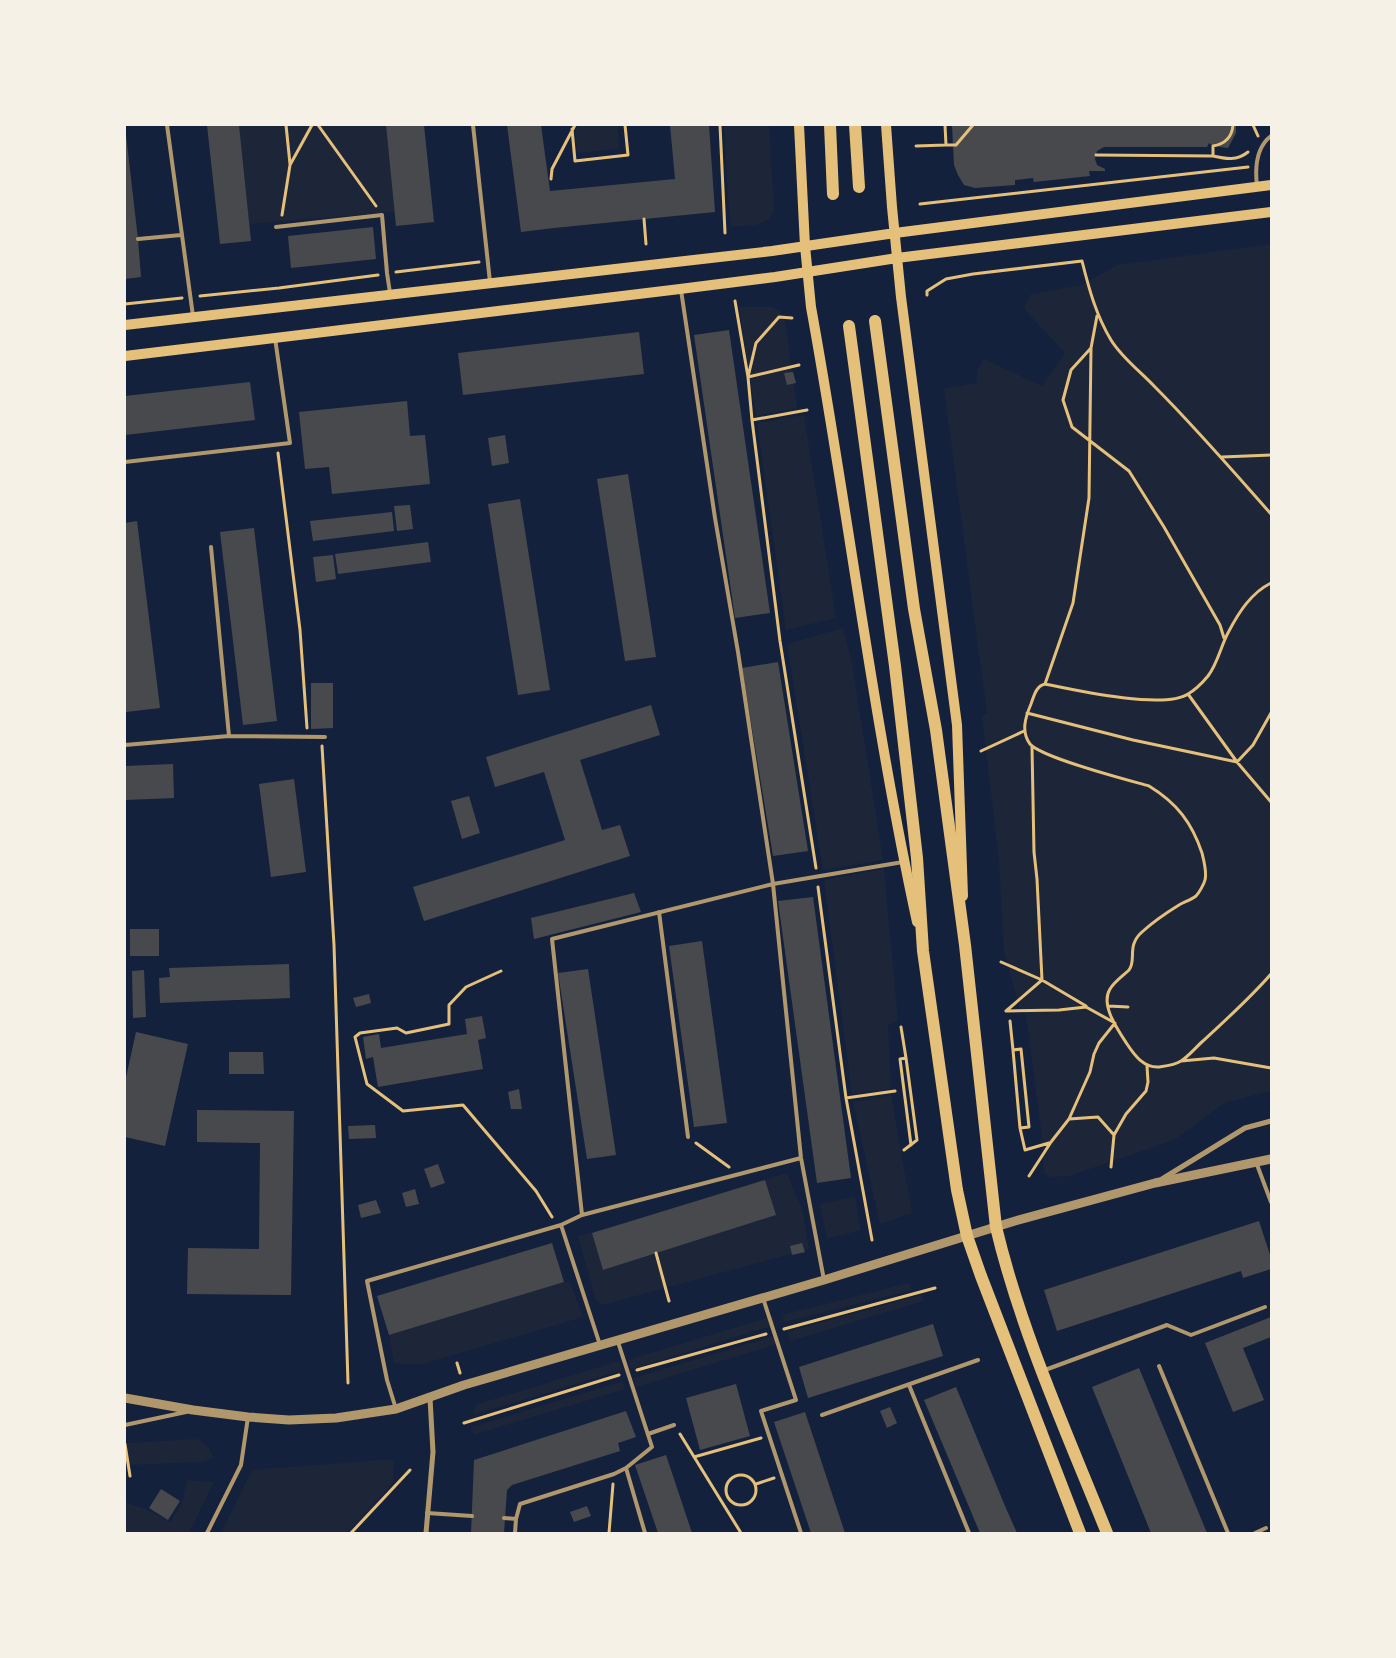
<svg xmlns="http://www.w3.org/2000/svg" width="1396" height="1658" viewBox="0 0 1396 1658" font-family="Manrope,sans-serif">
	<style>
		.green { fill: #1d2539 }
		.building { fill: #48494c }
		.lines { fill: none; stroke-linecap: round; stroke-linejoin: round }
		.path { stroke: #e5c07b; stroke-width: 3 }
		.service { stroke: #b1986c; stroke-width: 4 }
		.minor { stroke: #b1986c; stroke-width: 5 }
		.tertiary { stroke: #b1986c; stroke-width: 9 }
		.secondary { stroke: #e5c07b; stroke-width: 10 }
		.primary { stroke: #e5c07b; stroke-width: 12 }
	</style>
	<rect width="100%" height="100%" fill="#14213d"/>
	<path class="green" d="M 239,125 L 386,125 L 395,212 L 249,224 Z
		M 579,125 L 618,125 L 619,149 L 577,153 L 575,132 Z
		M 724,125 L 769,125 L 774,211 C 766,228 748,225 731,227 L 728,200 Z
		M 1271,244 L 1271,1091 L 1224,1103 L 1174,1140 L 1069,1176 L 1049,1177 L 1044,1173 L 1041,1129 L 1026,1015 L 1019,1007 L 1004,949 L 999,862 L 982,716 L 987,713 L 944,389 L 977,383 L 977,370 L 984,359 L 1042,386 L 1065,353 L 1026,311 L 1024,307 L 1031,294 L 1082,285 L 1117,265 Z
		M 739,307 L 773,307 L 779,311 L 785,322 L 797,408 L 756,416 Z
		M 804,415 L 836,618 L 786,630 L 757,423 Z
		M 843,628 L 852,663 L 883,860 L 823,870 L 787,644 Z
		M 884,869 L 898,1021 L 888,1025 L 891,1089 L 852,1094 L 824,880 Z
		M 891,1095 L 912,1213 L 880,1224 L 853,1102 Z
		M 787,1173 L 803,1212 L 809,1249 L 602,1305 L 596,1300 L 578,1236 L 592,1233 L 603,1270 L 776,1215 L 765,1180 Z
		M 855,1197 L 861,1230 L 827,1239 L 820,1204 Z
		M 564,1282 L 570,1282 L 583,1317 L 419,1365 L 394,1363 L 389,1335 Z
		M 909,1283 L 912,1290 L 784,1322 L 782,1315 Z
		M 921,1295 L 923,1301 L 790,1341 L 787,1332 Z
		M 773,1316 L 775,1325 L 631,1369 L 628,1360 Z
		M 778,1335 L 780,1343 L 636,1387 L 633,1378 Z
		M 619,1361 L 622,1370 L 473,1415 L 475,1405 Z
		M 623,1381 L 625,1389 L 473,1435 L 472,1427 Z
		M 197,1439 L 209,1448 L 214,1457 L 205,1462 L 130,1465 L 127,1443 Z
		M 394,1459 L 393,1483 L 347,1533 L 221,1533 L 252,1470 Z
		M 187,1480 L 214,1482 L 189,1533 L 125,1533 L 125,1502 L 145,1509 L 170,1522 L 182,1503 Z"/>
	<path class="building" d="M 207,125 L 239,125 L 251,241 L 220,244 Z
		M 386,125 L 424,125 L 434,222 L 396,226 Z
		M 507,125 L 541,125 L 550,191 L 675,179 L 670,125 L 709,125 L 715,212 L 554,228 L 521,232 Z
		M 952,125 L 1236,125 L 1236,133 L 1228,148 L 1213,146 L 1209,143 L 1207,147 L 1104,147 L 1097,151 L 1095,159 L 1097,165 L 1105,169 L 1105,171 L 1089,171 L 1090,176 L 1034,182 L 1033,178 L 1015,180 L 1015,185 L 975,188 L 964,185 L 958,175 L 954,165 Z
		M 125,135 L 126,135 L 138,239 L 141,277 L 125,279 Z
		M 373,227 L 376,259 L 291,268 L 288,236 Z
		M 729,330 L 770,613 L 735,618 L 694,335 Z
		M 639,332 L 644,374 L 463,395 L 458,353 Z
		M 793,372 L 796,383 L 787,385 L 784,373 Z
		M 250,382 L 255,420 L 125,435 L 125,396 Z
		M 407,401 L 410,436 L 425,435 L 430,484 L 332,494 L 329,467 L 305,469 L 299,412 Z
		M 505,435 L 509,463 L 492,466 L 488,438 Z
		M 628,474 L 656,657 L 625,661 L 597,479 Z
		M 520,499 L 550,690 L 518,695 L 488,504 Z
		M 410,505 L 413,529 L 397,531 L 394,506 Z
		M 392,512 L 394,531 L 313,541 L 310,521 Z
		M 137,521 L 160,708 L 126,712 L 125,700 L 125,523 Z
		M 254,528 L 277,721 L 243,725 L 220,532 Z
		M 428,542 L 431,562 L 338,574 L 335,554 Z
		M 333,555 L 336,579 L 316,582 L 313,557 Z
		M 778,662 L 808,851 L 773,856 L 742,668 Z
		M 311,683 L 333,683 L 333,728 L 311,729 Z
		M 651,705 L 660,735 L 580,760 L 602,830 L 620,825 L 630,856 L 424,921 L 413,887 L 565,840 L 544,772 L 495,787 L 486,757 Z
		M 173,764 L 174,798 L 125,800 L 125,766 Z
		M 294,779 L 306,872 L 271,877 L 259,784 Z
		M 469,796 L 480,833 L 462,839 L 451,801 Z
		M 634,893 L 641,912 L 534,939 L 531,918 Z
		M 813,897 L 851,1178 L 817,1183 L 778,901 Z
		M 130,929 L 159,929 L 159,956 L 130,956 Z
		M 702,941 L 727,1123 L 694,1127 L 669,946 Z
		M 289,964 L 290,998 L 160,1003 L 159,978 L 170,977 L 169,968 Z
		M 588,969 L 616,1155 L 587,1159 L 558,973 Z
		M 144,970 L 146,1017 L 133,1018 L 132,971 Z
		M 369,994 L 371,1003 L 356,1007 L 353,998 Z
		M 482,1016 L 486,1038 L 478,1040 L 483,1069 L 378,1087 L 373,1057 L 366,1059 L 363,1037 L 379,1034 L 381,1048 L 467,1034 L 465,1019 Z
		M 136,1032 L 188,1044 L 165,1146 L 125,1137 L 125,1082 Z
		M 229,1052 L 263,1052 L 264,1074 L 229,1074 Z
		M 519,1089 L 522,1109 L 511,1109 L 508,1092 Z
		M 197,1110 L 294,1111 L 291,1295 L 187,1294 L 188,1248 L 259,1249 L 260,1143 L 197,1142 Z
		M 375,1125 L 376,1138 L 349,1139 L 348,1126 Z
		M 438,1164 L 445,1183 L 431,1188 L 424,1169 Z
		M 765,1180 L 776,1215 L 603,1270 L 592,1233 Z
		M 415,1189 L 419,1204 L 406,1207 L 402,1193 Z
		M 376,1200 L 381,1213 L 361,1218 L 358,1205 Z
		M 1259,1221 L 1271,1258 L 1271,1269 L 1243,1278 L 1241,1271 L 1057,1331 L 1044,1290 Z
		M 552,1243 L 564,1282 L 389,1335 L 377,1296 Z
		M 802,1243 L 805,1252 L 792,1255 L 790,1246 Z
		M 1271,1317 L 1271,1337 L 1243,1348 L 1264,1400 L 1233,1412 L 1205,1343 Z
		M 933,1324 L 943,1356 L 808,1398 L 799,1367 Z
		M 1139,1368 L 1207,1533 L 1151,1533 L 1092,1387 Z
		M 736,1384 L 750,1436 L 700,1450 L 686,1398 Z
		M 956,1387 L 1005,1506 L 1017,1533 L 980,1533 L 924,1400 Z
		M 890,1407 L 897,1423 L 887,1428 L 880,1411 Z
		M 626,1411 L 636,1437 L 618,1443 L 620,1451 L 512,1485 L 507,1490 L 504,1533 L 471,1533 L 474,1460 Z
		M 805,1412 L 845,1533 L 811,1533 L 774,1422 Z
		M 666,1455 L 692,1533 L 658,1533 L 635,1465 Z
		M 161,1489 L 180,1501 L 168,1520 L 149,1508 Z
		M 587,1506 L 591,1516 L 574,1522 L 570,1512 Z"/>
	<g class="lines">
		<path class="path" d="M 286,125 L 290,164
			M 318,125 L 376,206
			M 720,125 L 725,233
			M 1253,125 L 1258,136
			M 572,129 L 575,161 L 628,155 L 625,125
			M 946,145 L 956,145 L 973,125
			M 916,146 L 946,145 L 945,125
			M 1096,155 L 1213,156 C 1226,159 1237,161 1248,152
			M 1213,156 L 1213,146 C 1225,144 1232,137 1233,125
			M 551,179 L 552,169 L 575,125
			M 920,204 L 1248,167
			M 282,215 L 290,165 L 312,125
			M 644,219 L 646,244
			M 396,272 L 479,262
			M 927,295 L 927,291 L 946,279 L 973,274 L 1082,261 C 1089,289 1096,315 1111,340 C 1122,358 1140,371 1155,387 C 1195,427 1233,471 1271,514
			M 200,296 L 279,288 L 378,275
			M 735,301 L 748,377 L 799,365
			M 125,304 L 182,298
			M 792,318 L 779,317 L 756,343 L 748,377 L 752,420 L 780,641 L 816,868
			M 1091,348 L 1071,370 L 1063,400 L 1072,427 L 1129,471 L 1164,527 L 1220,625 L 1224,638
			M 752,420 L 807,410
			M 278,453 L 300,630 L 307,728
			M 1222,457 L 1271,455
			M 1271,583 C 1251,593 1239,612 1229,631 C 1221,645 1218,663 1208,676 C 1203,682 1195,690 1188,694 C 1164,710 1074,690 1045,684 C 1036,686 1034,696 1031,704 C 1025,718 1021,732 1030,744 C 1042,758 1128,780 1149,786 C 1177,803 1192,823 1202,853 C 1204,861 1207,872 1205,880 C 1204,884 1199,893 1196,896 C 1191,900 1184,902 1179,905 C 1166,913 1153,922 1142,932 C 1126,946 1137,960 1129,970 C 1123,976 1115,981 1110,989 C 1100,1005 1118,1030 1127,1044 C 1135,1056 1144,1068 1159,1067 C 1166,1066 1175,1065 1181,1061 C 1189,1056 1196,1047 1203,1041 C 1227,1019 1250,998 1271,974
			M 1045,684 L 1073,603 L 1089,498 L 1091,348 L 1097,316
			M 1188,694 L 1237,762 L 1271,802
			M 1027,713 L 1133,740 L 1237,762 L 1253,745 L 1271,713
			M 322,746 L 334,945 L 348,1383
			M 981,751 L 1024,731
			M 818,887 L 846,1098 L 872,1240
			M 1001,962 L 1042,980 L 1086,1006
			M 501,971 L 466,987 L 449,1005 L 449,1024 L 406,1033 L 397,1028 L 360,1033 L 355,1037 L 367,1084 L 403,1111 L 463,1105 L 536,1191 L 552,1217
			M 1108,1006 L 1128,1007
			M 1006,1011 L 1059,1010 L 1086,1007 L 1115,1023 L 1099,1043 L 1094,1054 L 1090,1072 L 1069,1119 L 1051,1142 L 1029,1176
			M 1006,1011 L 1042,980 L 1037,879 L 1034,852 L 1032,747
			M 1010,1021 L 1013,1050
			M 901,1027 L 906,1058
			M 1181,1061 L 1214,1058 L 1271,1068
			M 846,1098 L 895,1091
			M 1069,1119 L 1098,1117 L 1114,1135
			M 1020,1128 L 1029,1127 L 1021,1049 L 1013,1050 L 1020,1128 L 1025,1150 L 1049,1143
			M 696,1143 L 729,1167
			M 904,1150 L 917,1140 L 906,1058 L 900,1059 L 911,1145
			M 1111,1167 L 1114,1135 L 1126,1114 L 1146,1091 L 1148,1082 L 1147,1066
			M 656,1253 L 669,1301
			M 784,1329 L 935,1288
			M 457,1363 L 460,1373
			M 637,1370 L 766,1334
			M 464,1423 L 619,1375
			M 680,1434 L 741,1533
			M 125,1444 L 130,1476
			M 694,1457 L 761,1438
			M726 1490a15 15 0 1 1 30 0a15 15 0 1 1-30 0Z
			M 756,1484 L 774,1478
			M 351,1533 L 410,1470
			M 609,1533 L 613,1484"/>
		<path class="service" d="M 167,125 L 193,316
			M 473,125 L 490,282
			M 1257,186 C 1255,169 1255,148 1271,136
			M 276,227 L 382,215 L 387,273 L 390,293
			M 138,239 L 181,235
			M 681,290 L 715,518 L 738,652 L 773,884 L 801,1158 L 824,1280
			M 125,462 L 290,443 L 275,338
			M 229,736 L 325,737
			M 125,745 L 229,736 L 211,547
			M 659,912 L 688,1137
			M 1256,1162 L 1271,1202
			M 582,1215 L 552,939 L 773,884 L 903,862
			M 561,1225 L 600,1345
			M 763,1298 L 796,1400 L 761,1411 L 801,1533
			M 1159,1366 L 1228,1533
			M 1045,1370 L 1167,1325 L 1191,1335 L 1265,1307
			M 909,1385 L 969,1533
			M 396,1409 L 387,1380 L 367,1281 L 561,1225 L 582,1215 L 801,1158
			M 822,1415 L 978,1360
			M 125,1425 L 186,1412
			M 648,1434 L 674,1425
			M 626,1468 L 645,1533
			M 427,1513 L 472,1516
			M 504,1518 L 516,1519
			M 207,1533 L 241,1465 L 248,1417
			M 515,1533 L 516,1519 L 520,1504 L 614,1474 L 626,1468 L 652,1447 L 618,1342
			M 1255,1533 L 1266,1528"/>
		<path class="minor" d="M 1162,1179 L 1245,1128 L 1271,1121
			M 426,1533 L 433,1452 L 430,1398"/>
		<path class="tertiary" d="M 125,1398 L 193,1410 L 248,1417 L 289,1420 L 336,1418 L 396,1409 L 464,1385 L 824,1280 L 1015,1221 L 1155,1183 L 1271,1159"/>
		<path class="secondary" d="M 799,125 L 805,246 L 811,307 C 848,511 873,719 917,922
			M 886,125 L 892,207 L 901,297 L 957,725 L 963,896
			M 125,325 L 772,251 L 895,233 L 1271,185
			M 125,356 L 680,289 L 775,277 L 897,258 L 1271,212"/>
		<path class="primary" d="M 830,125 L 833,194
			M 855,125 L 859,187
			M 875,321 L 914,609 L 936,730 L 965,945 L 996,1227 C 1021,1332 1067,1433 1107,1533
			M 849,326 L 895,666 L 917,858 L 923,951 L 957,1190 L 967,1236 L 981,1276 L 1080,1533"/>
	</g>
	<rect width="1396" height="1658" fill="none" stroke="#f6f1e7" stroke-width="252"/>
</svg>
